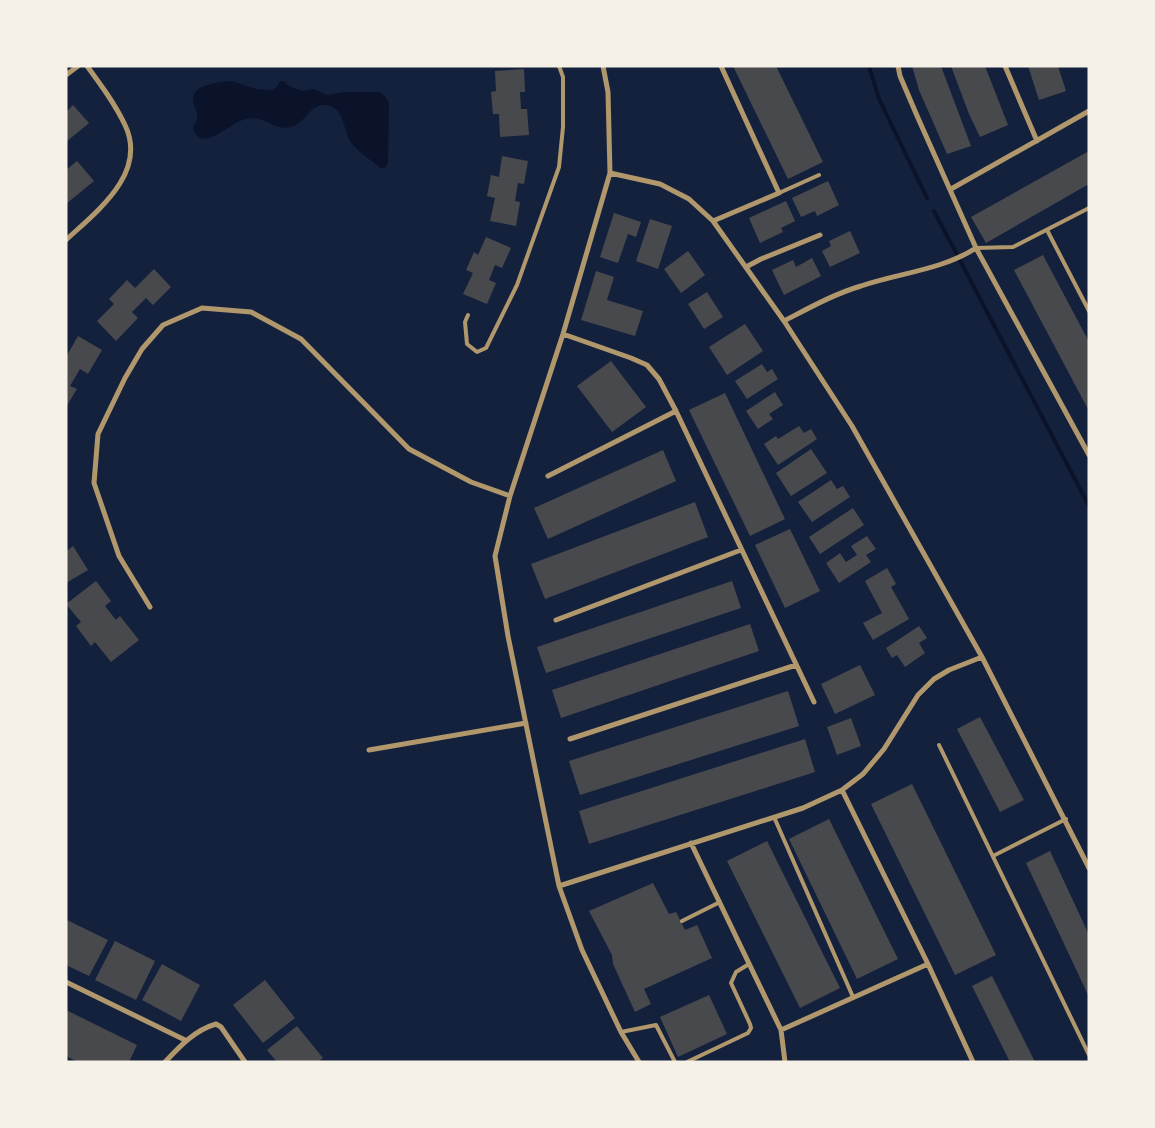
<svg xmlns="http://www.w3.org/2000/svg" width="1155" height="1128" viewBox="0 0 1155 1128" font-family="Bitter,serif">
	<style>
		.water { fill: #0b132b }
		.lines { fill: none; stroke-linecap: round; stroke-linejoin: round }
		.stream { stroke: #0b132b; stroke-width: 4 }
		.building { fill: #48494c }
		.service { stroke: #b1986c; stroke-width: 4 }
		.minor { stroke: #b1986c; stroke-width: 5 }
	</style>
	<rect width="100%" height="100%" fill="#14213d"/>
	<path class="water" d="M 232,81 L 256,89 L 273,90 L 278,85 L 280,81 L 284,81 L 289,86 L 303,91 L 314,89 L 327,95 L 344,92 L 380,92 L 386,97 L 389,103 L 388,162 L 386,167 L 381,168 C 371,160 360,154 352,144 C 342,130 345,103 322,105 C 309,107 304,124 291,127 C 271,132 264,111 240,121 C 228,126 199,154 193,127 C 201,114 196,113 193,101 C 190,84 221,82 232,81 Z"/>
	<g class="lines">
		<path class="stream" d="M 869,66 L 879,99 L 927,198
			M 934,211 L 1089,506"/>
	</g>
	<path class="building" d="M 733,66 L 776,66 L 823,162 L 788,179 Z
		M 912,66 L 941,66 L 971,146 L 947,154 L 919,90 Z
		M 951,66 L 985,66 L 1008,125 L 980,137 L 969,114 Z
		M 1028,66 L 1058,66 L 1066,91 L 1039,100 Z
		M 524,69 L 525,92 L 520,92 L 521,109 L 527,109 L 529,135 L 500,137 L 499,114 L 493,114 L 491,92 L 496,91 L 495,71 Z
		M 73,105 L 89,123 L 66,142 L 66,112 Z
		M 1089,151 L 1089,184 L 986,243 L 971,217 Z
		M 502,156 L 528,161 L 524,184 L 518,183 L 515,201 L 520,202 L 516,226 L 490,221 L 495,198 L 487,196 L 491,175 L 499,177 Z
		M 77,161 L 94,181 L 66,204 L 66,170 Z
		M 828,181 L 839,205 L 817,216 L 815,211 L 801,217 L 792,198 Z
		M 786,201 L 795,221 L 781,228 L 783,232 L 760,243 L 749,218 Z
		M 614,213 L 641,222 L 636,237 L 628,234 L 618,263 L 600,257 Z
		M 650,219 L 672,226 L 658,269 L 636,261 Z
		M 850,231 L 860,253 L 830,267 L 822,251 L 831,246 L 829,241 Z
		M 486,237 L 511,248 L 502,268 L 495,265 L 489,280 L 496,283 L 487,304 L 463,294 L 473,273 L 466,270 L 474,252 L 478,255 Z
		M 688,251 L 705,275 L 681,293 L 664,269 Z
		M 1043,255 L 1089,342 L 1089,411 L 1014,270 Z
		M 812,258 L 821,276 L 784,295 L 772,270 L 793,260 L 796,267 Z
		M 154,269 L 171,287 L 153,305 L 146,298 L 132,312 L 138,318 L 116,341 L 97,321 L 114,304 L 109,299 L 127,280 L 135,288 Z
		M 596,271 L 614,277 L 607,300 L 643,311 L 635,336 L 581,320 Z
		M 707,292 L 723,317 L 704,329 L 688,304 Z
		M 745,324 L 763,351 L 727,375 L 709,347 Z
		M 78,336 L 102,350 L 88,374 L 80,369 L 70,386 L 77,389 L 66,407 L 66,357 Z
		M 611,361 L 646,407 L 612,432 L 577,386 Z
		M 762,364 L 767,372 L 772,369 L 778,379 L 747,399 L 735,381 Z
		M 775,392 L 783,405 L 769,414 L 773,419 L 758,429 L 746,411 Z
		M 725,393 L 785,519 L 750,536 L 689,410 Z
		M 799,426 L 804,433 L 811,429 L 817,439 L 778,465 L 764,444 L 776,436 L 778,439 Z
		M 811,449 L 827,473 L 791,496 L 776,473 Z
		M 663,450 L 676,481 L 548,539 L 534,508 Z
		M 831,480 L 837,489 L 843,486 L 850,497 L 812,522 L 798,502 Z
		M 695,502 L 708,537 L 545,599 L 531,564 Z
		M 853,508 L 864,525 L 820,554 L 809,537 Z
		M 790,529 L 820,591 L 785,608 L 755,545 Z
		M 867,536 L 876,549 L 866,555 L 871,562 L 839,583 L 826,563 L 840,553 L 846,562 L 857,555 L 851,546 Z
		M 73,546 L 88,570 L 66,583 L 66,547 L 68,550 Z
		M 887,568 L 896,584 L 891,587 L 909,619 L 873,640 L 863,623 L 882,613 L 865,581 Z
		M 96,581 L 111,601 L 105,606 L 116,620 L 120,616 L 139,640 L 111,662 L 95,642 L 91,646 L 76,626 L 81,622 L 66,604 Z
		M 732,581 L 741,608 L 546,673 L 537,647 Z
		M 750,624 L 759,651 L 561,718 L 552,690 Z
		M 919,626 L 927,638 L 919,643 L 925,653 L 905,667 L 897,655 L 892,658 L 886,648 Z
		M 860,665 L 875,695 L 835,714 L 821,684 Z
		M 788,691 L 799,726 L 580,795 L 569,761 Z
		M 980,717 L 1024,800 L 1000,812 L 957,729 Z
		M 851,718 L 861,746 L 837,755 L 827,727 Z
		M 805,739 L 815,772 L 589,844 L 579,811 Z
		M 912,784 L 996,955 L 955,975 L 871,804 Z
		M 829,819 L 898,959 L 857,979 L 789,839 Z
		M 767,841 L 840,988 L 800,1008 L 727,861 Z
		M 1050,851 L 1089,935 L 1089,997 L 1026,863 Z
		M 653,883 L 669,914 L 676,912 L 685,930 L 697,925 L 712,958 L 644,989 L 651,1004 L 635,1012 L 613,964 L 612,955 L 589,911 Z
		M 67,920 L 108,940 L 89,976 L 66,965 Z
		M 115,941 L 155,961 L 136,1000 L 95,980 Z
		M 162,964 L 200,985 L 181,1021 L 142,1000 Z
		M 992,976 L 1035,1062 L 1010,1062 L 972,986 Z
		M 265,980 L 295,1018 L 263,1043 L 233,1005 Z
		M 709,995 L 727,1034 L 678,1057 L 660,1017 Z
		M 66,1010 L 137,1045 L 129,1062 L 78,1062 L 66,1056 Z
		M 297,1026 L 323,1058 L 318,1062 L 277,1062 L 267,1050 Z"/>
	<g class="lines">
		<path class="service" d="M 779,193 L 819,175
			M 1047,230 L 1089,311
			M 976,248 L 1013,247 L 1089,208
			M 468,315 L 465,322 L 467,344 L 477,352 L 486,348 L 517,285 L 559,167 L 563,127 L 563,77 L 559,66
			M 939,745 L 1089,1055
			M 774,817 L 853,997
			M 993,856 L 1066,819
			M 682,921 L 720,902
			M 621,1032 L 656,1025 L 675,1062
			M 687,1062 L 748,1033 L 751,1028 L 750,1024 L 731,983 L 736,972 L 749,964"/>
		<path class="minor" d="M 603,66 L 608,92 L 610,173 L 563,334 L 510,496 L 495,556 L 508,636 L 559,886 L 582,950 L 621,1032 L 639,1062
			M 898,66 L 900,76 L 918,118 L 976,248 L 1089,455
			M 1005,66 L 1037,141
			M 66,75 L 78,66
			M 610,173 L 660,184 L 689,199 L 713,221 L 784,321 L 852,426 L 982,657 L 1089,868
			M 951,189 L 1089,111
			M 713,221 L 779,193 L 721,66
			M 66,240 C 97,211 148,173 125,125 C 115,104 101,85 87,66
			M 746,267 L 761,259 L 820,235
			M 784,321 C 809,308 834,294 861,286 C 899,273 942,270 976,248
			M 563,334 L 631,358 L 647,365 L 659,379 L 676,411 L 814,702
			M 548,476 L 676,411
			M 150,607 L 119,556 L 94,483 L 98,434 L 125,378 L 142,349 L 163,325 L 202,308 L 251,312 L 301,339 L 409,449 L 471,482 L 510,496
			M 556,620 L 741,550
			M 570,739 L 796,665
			M 369,750 L 526,723
			M 842,790 L 928,964 L 973,1062
			M 691,843 L 781,1030 L 785,1062
			M 559,886 L 803,808 L 842,790 L 863,774 L 884,749 L 918,695 L 934,679 L 949,670 L 982,657
			M 66,982 L 185,1040
			M 781,1030 L 928,964
			M 165,1062 C 180,1046 195,1030 216,1024 L 221,1027 L 245,1062"/>
	</g>
	<rect width="1155" height="1128" fill="none" stroke="#f6f1e7" stroke-width="135"/>
</svg>
